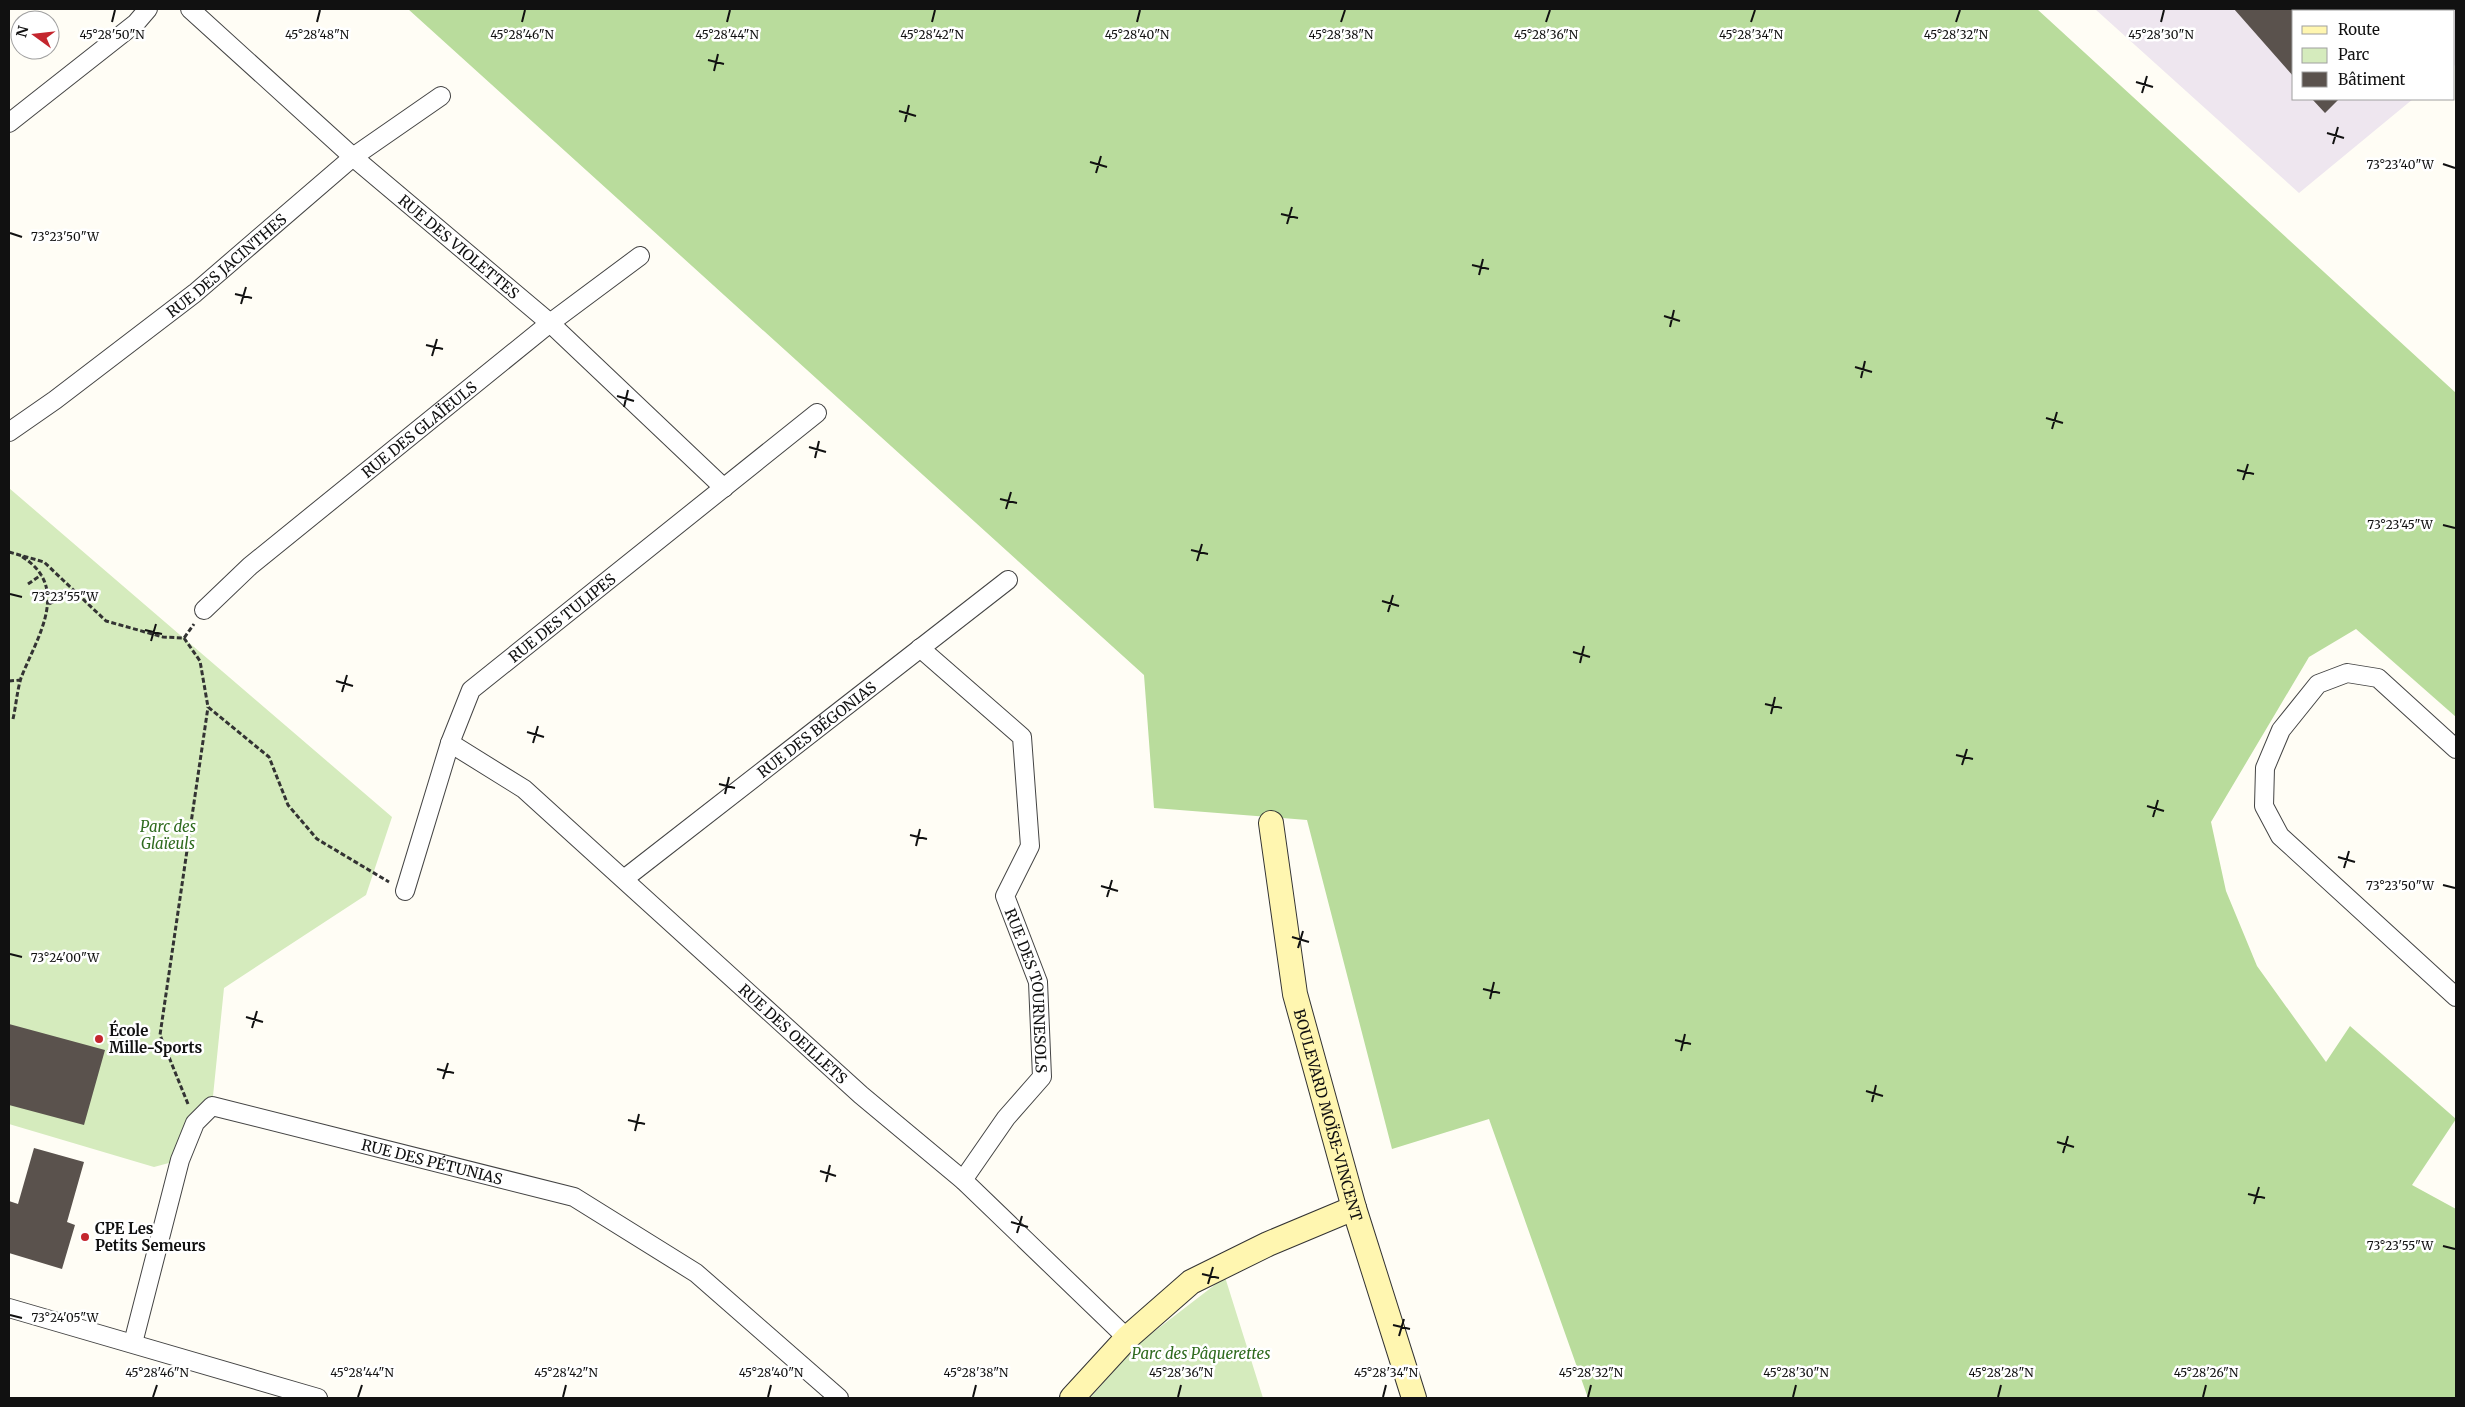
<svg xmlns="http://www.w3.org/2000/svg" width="2465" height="1407" viewBox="0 0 2465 1407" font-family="Merriweather,serif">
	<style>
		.industrial { fill: #eee6ef }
		.green { fill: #d5ebbd }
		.forest { fill: #b9dc9c }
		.building { fill: #5a524d }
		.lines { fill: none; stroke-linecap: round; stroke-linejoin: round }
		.street-casing { stroke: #444; stroke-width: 20 }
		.secondary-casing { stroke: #333; stroke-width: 26 }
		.path { stroke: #333; stroke-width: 3; stroke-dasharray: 5 2.5; stroke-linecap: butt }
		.street { stroke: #fff; stroke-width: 18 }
		.secondary { stroke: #fff6b0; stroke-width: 24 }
		.ticks { fill: none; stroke: #111; stroke-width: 2 }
		.poi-dot { fill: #c4262e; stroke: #fff; stroke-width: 2 }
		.labels { text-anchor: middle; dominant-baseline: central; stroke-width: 5; stroke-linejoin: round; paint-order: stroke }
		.street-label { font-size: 15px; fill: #111; stroke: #fff }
		.park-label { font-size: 15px; font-style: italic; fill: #2f6b1f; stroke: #fff }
		.poi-label { font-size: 15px; font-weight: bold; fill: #111; stroke: #fff; text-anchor: start }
		.ticks-label { font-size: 12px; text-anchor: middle; fill: #111; stroke: #fff; stroke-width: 5; stroke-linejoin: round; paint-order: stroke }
	</style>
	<rect width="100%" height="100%" fill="#fffdf5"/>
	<path class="industrial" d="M 2095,9 L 2456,9 L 2456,63 L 2454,66 L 2454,11 L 2294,11 L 2294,99 L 2413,99 L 2299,193 Z"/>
	<path class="green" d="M 9,488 L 392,817 L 366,895 L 224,988 L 212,1106 L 180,1160 L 154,1167 L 9,1124 Z
		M 1225,1277 L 1263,1398 L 1090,1398 L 1138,1344 Z"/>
	<path class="forest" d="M 408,9 L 2037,9 L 2456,393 L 2456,717 L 2356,629 L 2309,657 L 2211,822 L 2226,891 L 2257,966 L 2326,1062 L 2350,1026 L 2456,1119 L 2412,1185 L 2456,1209 L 2456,1398 L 1588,1398 L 1489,1119 L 1392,1149 L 1307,820 L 1154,808 L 1144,675 Z"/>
	<path class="building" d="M 2234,9 L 2398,9 L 2395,11 L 2294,11 L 2294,77 Z
		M 2312,99 L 2339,99 L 2325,113 Z
		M 9,1024 L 105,1050 L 84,1125 L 9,1105 Z
		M 34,1148 L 84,1162 L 67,1222 L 75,1225 L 62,1269 L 9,1253 L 9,1201 L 18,1204 Z"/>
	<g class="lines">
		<defs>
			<g id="street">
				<path id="s1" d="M 190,9 L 353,157 L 550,323 L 724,488"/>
				<path d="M 9,123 L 136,23 L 148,9"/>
				<path id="s2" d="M 9,432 L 55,400 L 195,293 L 353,157 L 441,96"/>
				<path id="s3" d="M 204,610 L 250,566 L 550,323 L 640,256"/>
				<path id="s4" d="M 920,648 L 1022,737 L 1030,846 L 1005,896 L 1038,982 L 1042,1077 L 1006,1118 L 963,1180"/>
				<path id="s5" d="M 450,743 L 524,789 L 861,1095 L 963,1180 L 1127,1338"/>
				<path d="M 2456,749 L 2378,678 L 2347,673 L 2318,684 L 2281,730 L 2265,768 L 2264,806 L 2280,836 L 2456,997"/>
				<path id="s6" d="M 624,879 L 1008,580"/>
				<path id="s7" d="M 405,891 L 450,743 L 471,690 L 817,413"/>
				<path d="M 9,1308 L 318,1398"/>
				<path id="s8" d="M 133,1343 L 180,1160 L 195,1123 L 212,1106 L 574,1197 L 696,1273 L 839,1398"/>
			</g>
			<g id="secondary">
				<path id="s9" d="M 1271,823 L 1295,994 L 1354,1208 L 1414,1398"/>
				<path d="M 1072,1398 L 1127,1338 L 1191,1282 L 1268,1244 L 1354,1208"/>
			</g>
		</defs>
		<use href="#street" class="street-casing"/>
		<use href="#secondary" class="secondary-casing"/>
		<path class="path" d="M 9,552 L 44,562 L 106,621 L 163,637 L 184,638 L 194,624
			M 28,584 L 41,575
			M 49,604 L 73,592
			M 184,638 L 200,661 L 208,707 L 269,757 L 288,805 L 317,839 L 389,882
			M 9,681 L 21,680
			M 13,719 C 16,706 17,691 21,678 C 37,637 72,587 21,556
			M 188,1104 L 160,1035 L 208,707"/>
		<use href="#street" class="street"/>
		<use href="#secondary" class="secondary"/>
	</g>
	<path class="ticks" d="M 112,22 L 115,10M 317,22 L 320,10M 522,22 L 525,10M 727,22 L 730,10M 932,22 L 935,10M 1137,22 L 1140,10M 1341,22 L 1345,10M 1546,22 L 1550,10M 1751,22 L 1755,10M 1956,22 L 1960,10M 2161,22 L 2164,10M 708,60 L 724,64M 714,71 L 718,54M 2136,82 L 2153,87M 2142,93 L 2147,76M 899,111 L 916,116M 905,122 L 909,105M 2327,133 L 2344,138M 2333,144 L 2338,127M 1090,162 L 1107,167M 2443,164 L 2455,168M 1096,173 L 1101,156M 1281,214 L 1298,218M 1287,224 L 1292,207M 10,233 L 22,237M 1472,265 L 1489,269M 1479,275 L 1483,259M 235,294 L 252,298M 241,304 L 246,287M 1664,316 L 1680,321M 1670,327 L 1674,310M 426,345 L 443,349M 432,356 L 437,339M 1855,367 L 1872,372M 1861,378 L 1865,361M 617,396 L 634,401M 624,407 L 628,390M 2046,418 L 2063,423M 2052,429 L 2057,412M 809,447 L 826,452M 815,458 L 819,441M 2237,470 L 2254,474M 2243,480 L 2248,464M 1000,499 L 1017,503M 1006,509 L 1011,492M 2443,525 L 2455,528M 1191,550 L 1208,554M 1197,561 L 1202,544M 10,594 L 22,597M 1382,601 L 1399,606M 1388,612 L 1393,595M 145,630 L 162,634M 151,641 L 156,624M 1573,652 L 1590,657M 1580,663 L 1584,646M 336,681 L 353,686M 342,692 L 347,675M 1765,704 L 1782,708M 1771,714 L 1775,697M 527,732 L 544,737M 533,743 L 538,726M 1956,755 L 1973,759M 1962,765 L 1967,749M 719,784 L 735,788M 725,794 L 729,777M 2147,806 L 2164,811M 2153,817 L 2158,800M 910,835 L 927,839M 916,846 L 920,829M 2338,857 L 2355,862M 2344,868 L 2349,851M 2443,885 L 2455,888M 1101,886 L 1118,891M 1107,897 L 1112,880M 1292,937 L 1309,942M 1298,948 L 1303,931M 10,954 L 22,957M 1483,989 L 1500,993M 1490,999 L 1494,982M 246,1017 L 263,1022M 252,1028 L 257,1011M 1675,1040 L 1691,1044M 1681,1051 L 1685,1034M 437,1069 L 454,1073M 443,1079 L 448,1063M 1866,1091 L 1883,1096M 1872,1102 L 1876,1085M 628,1120 L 645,1124M 635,1131 L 639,1114M 2057,1142 L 2074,1147M 2063,1153 L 2068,1136M 820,1171 L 836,1176M 826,1182 L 830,1165M 2248,1194 L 2265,1198M 2254,1204 L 2259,1187M 1011,1222 L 1028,1227M 1017,1233 L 1022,1216M 2443,1246 L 2455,1249M 1202,1274 L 1219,1278M 1208,1284 L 1213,1267M 10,1315 L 22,1318M 1393,1325 L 1410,1329M 1399,1336 L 1404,1319M 153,1397 L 157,1385M 358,1397 L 362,1385M 563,1397 L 566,1385M 768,1397 L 771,1385M 973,1397 L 976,1385M 1178,1397 L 1181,1385M 1383,1397 L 1386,1385M 1588,1397 L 1591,1385M 1793,1397 L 1796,1385M 1998,1397 L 2001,1385M 2203,1397 L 2206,1385"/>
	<g class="poi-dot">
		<circle cx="99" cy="1039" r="5"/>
		<circle cx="85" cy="1237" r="5"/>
	</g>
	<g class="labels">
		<g class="street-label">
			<text stroke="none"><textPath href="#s1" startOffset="359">RUE DES VIOLETTES</textPath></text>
			<text stroke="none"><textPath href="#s2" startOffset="274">RUE DES JACINTHES</textPath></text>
			<text stroke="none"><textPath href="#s3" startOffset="281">RUE DES GLAÏEULS</textPath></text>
			<text stroke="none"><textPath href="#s7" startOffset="328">RUE DES TULIPES</textPath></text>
			<text stroke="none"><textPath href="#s6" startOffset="244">RUE DES BÉGONIAS</textPath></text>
			<text stroke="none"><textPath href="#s4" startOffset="399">RUE DES TOURNESOLS</textPath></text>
			<text stroke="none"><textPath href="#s5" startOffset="451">RUE DES OEILLETS</textPath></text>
			<text stroke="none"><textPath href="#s9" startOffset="298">BOULEVARD MOÏSE-VINCENT</textPath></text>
			<text stroke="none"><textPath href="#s8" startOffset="480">RUE DES PÉTUNIAS</textPath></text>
		</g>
		<g class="park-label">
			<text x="168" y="826">Parc des<tspan x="168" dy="17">Glaïeuls</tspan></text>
			<text x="1201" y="1353">Parc des Pâquerettes</text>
		</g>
		<g class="poi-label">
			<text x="109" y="1030">École<tspan x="109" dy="17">Mille-Sports</tspan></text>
			<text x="95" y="1228">CPE Les<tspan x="95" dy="17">Petits Semeurs</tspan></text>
		</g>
	</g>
	<g class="ticks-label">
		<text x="112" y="39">45°28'50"N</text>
		<text x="317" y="39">45°28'48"N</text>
		<text x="522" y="39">45°28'46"N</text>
		<text x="727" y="39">45°28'44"N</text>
		<text x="932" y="39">45°28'42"N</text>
		<text x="1137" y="39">45°28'40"N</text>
		<text x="1341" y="39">45°28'38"N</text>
		<text x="1546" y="39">45°28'36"N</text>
		<text x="1751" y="39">45°28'34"N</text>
		<text x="1956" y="39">45°28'32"N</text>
		<text x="2161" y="39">45°28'30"N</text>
		<text x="2400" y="169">73°23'40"W</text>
		<text x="65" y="241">73°23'50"W</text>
		<text x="2400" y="529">73°23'45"W</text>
		<text x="65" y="601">73°23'55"W</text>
		<text x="2400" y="890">73°23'50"W</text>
		<text x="65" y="962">73°24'00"W</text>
		<text x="2400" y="1250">73°23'55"W</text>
		<text x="65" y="1322">73°24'05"W</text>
		<text x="157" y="1377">45°28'46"N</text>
		<text x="362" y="1377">45°28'44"N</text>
		<text x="566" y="1377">45°28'42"N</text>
		<text x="771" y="1377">45°28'40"N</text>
		<text x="976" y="1377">45°28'38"N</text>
		<text x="1181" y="1377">45°28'36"N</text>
		<text x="1386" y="1377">45°28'34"N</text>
		<text x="1591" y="1377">45°28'32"N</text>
		<text x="1796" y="1377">45°28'30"N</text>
		<text x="2001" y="1377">45°28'28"N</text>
		<text x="2206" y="1377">45°28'26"N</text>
	</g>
	<rect width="2465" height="1407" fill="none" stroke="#111111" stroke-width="20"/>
	<rect x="2292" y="10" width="162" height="90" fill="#ffffff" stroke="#a0a0a0"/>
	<rect x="2302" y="26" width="25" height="8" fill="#fff6b0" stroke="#a0a0a0"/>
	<text x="2338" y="35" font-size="15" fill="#111111">Route</text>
	<rect x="2302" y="48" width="25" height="15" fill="#d5ebbd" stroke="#a0a0a0"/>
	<text x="2338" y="60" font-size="15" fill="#111111">Parc</text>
	<rect x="2302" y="72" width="25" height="15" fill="#5a524d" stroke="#a0a0a0"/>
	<text x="2338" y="85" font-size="15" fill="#111111">Bâtiment</text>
	<g transform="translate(35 35) rotate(285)"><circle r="24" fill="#ffffff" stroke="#a0a0a0"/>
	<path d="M0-4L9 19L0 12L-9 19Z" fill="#c4262e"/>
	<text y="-8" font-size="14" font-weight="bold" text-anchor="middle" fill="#111111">N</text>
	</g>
</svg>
